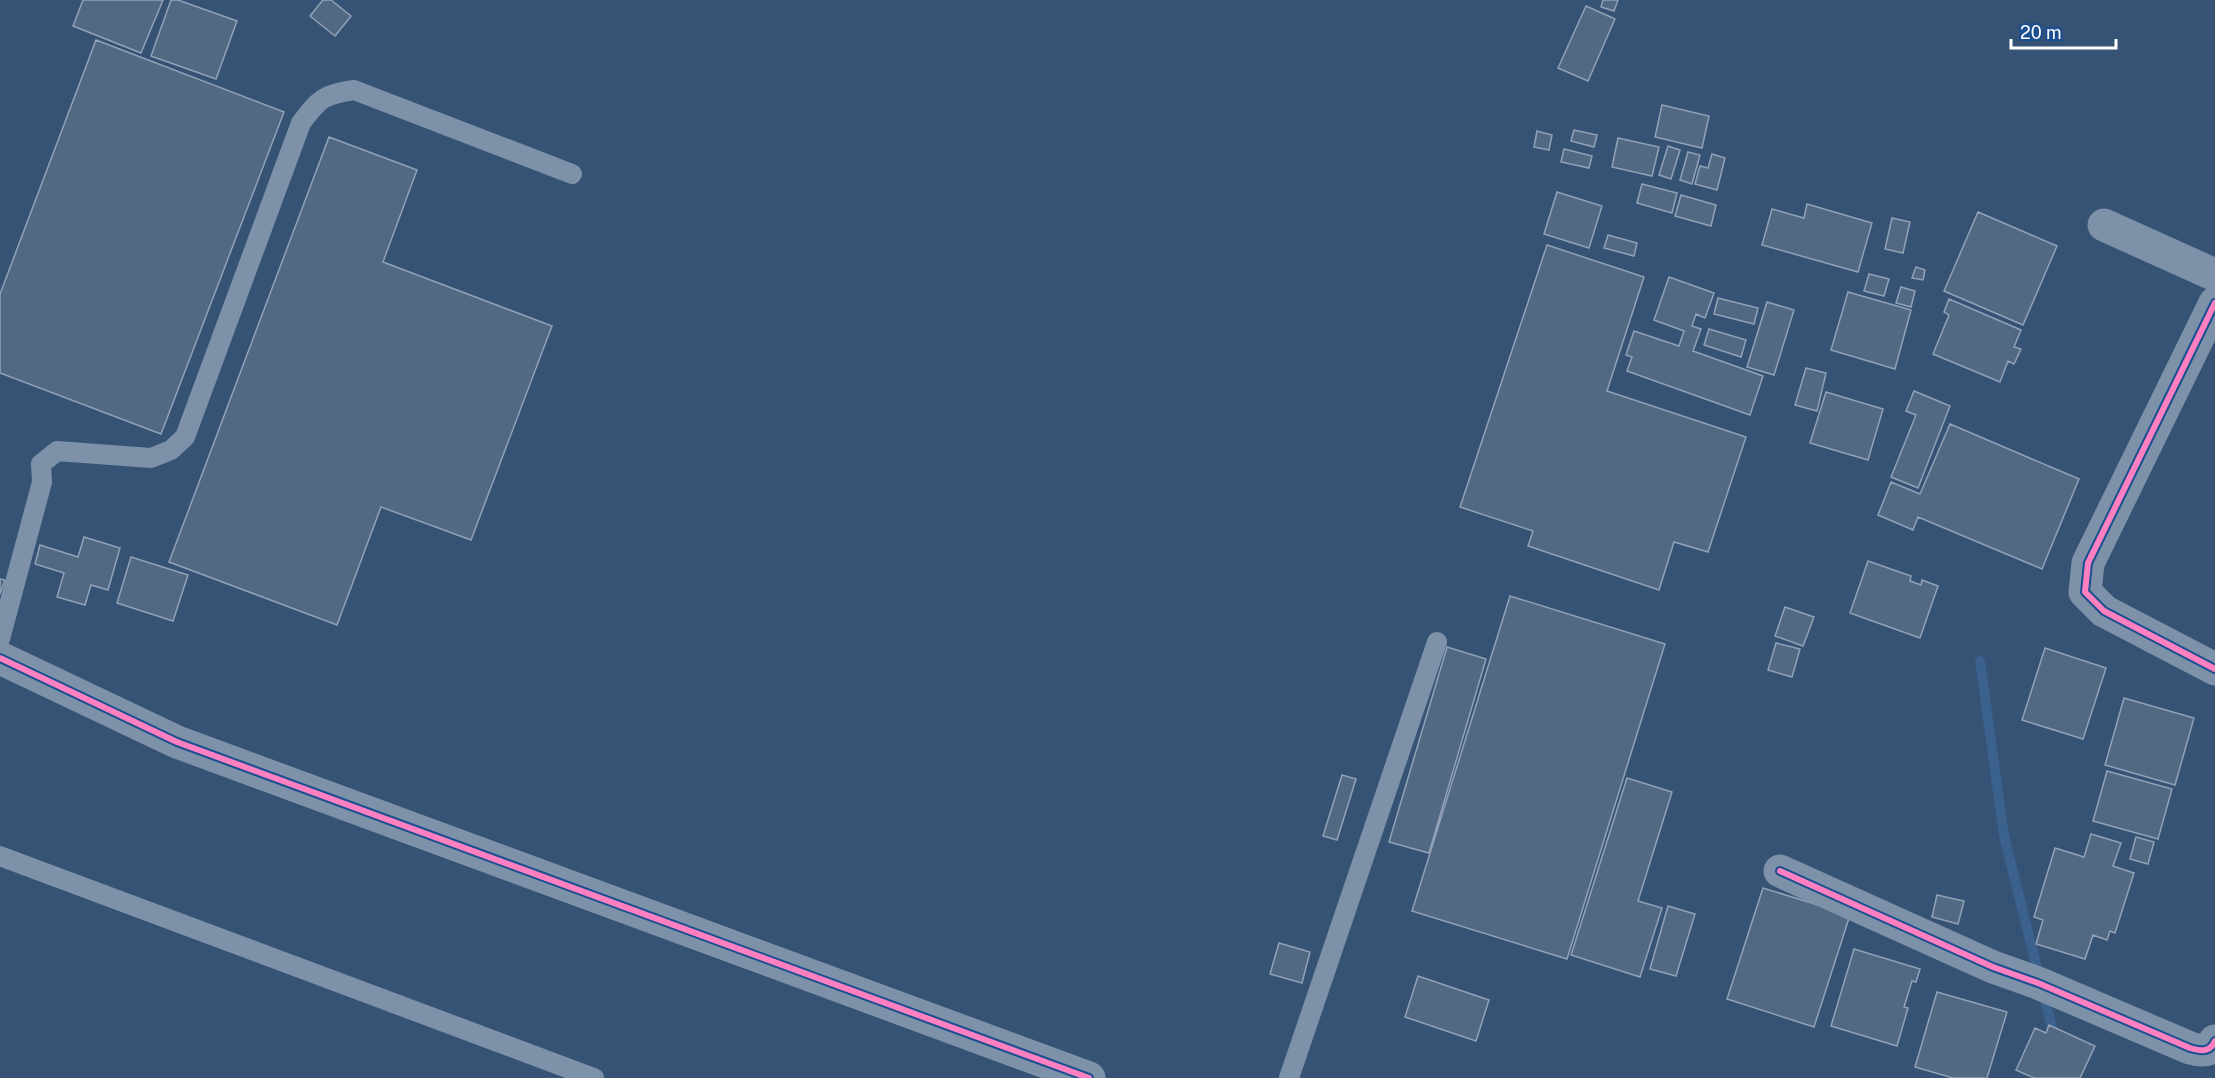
<svg xmlns="http://www.w3.org/2000/svg" width="2215" height="1078" viewBox="0 0 2215 1078" font-family="'Public Sans',sans-serif">
	<style>
		.lines { fill: none; stroke-linecap: round; stroke-linejoin: round }
		.stream { stroke: #3b618d; stroke-width: 10 }
		.building { fill: #526984; stroke: #92a2b6; stroke-width: 1.5 }
		.service { stroke: #7d92a8; stroke-width: 20 }
		.minor { stroke: #7d92a8; stroke-width: 33 }
		.cycleway-casing { stroke: #1b4f8f; stroke-width: 10 }
		.cycleway { stroke: #ff80c0; stroke-width: 6 }
	</style>
	<rect width="100%" height="100%" fill="#365274"/>
	<g class="lines">
		<path class="stream" d="M 1980,661 L 2004,836 L 2055,1040"/>
	</g>
	<path class="building" d="M 83,0 L 163,0 L 141,53 L 73,26 Z
		M 171,0 L 178,0 L 237,21 L 216,79 L 151,56 Z
		M 323,0 L 331,0 L 351,16 L 335,36 L 310,16 Z
		M 1603,0 L 1618,0 L 1614,11 L 1601,7 Z
		M 1586,6 L 1615,19 L 1588,81 L 1558,68 Z
		M 96,40 L 284,112 L 161,434 L 0,373 L 0,294 Z
		M 1662,105 L 1709,116 L 1702,148 L 1655,137 Z
		M 1574,130 L 1597,135 L 1594,147 L 1571,141 Z
		M 1537,131 L 1552,135 L 1549,150 L 1534,147 Z
		M 329,137 L 417,170 L 383,262 L 552,326 L 471,540 L 381,507 L 337,625 L 169,562 Z
		M 1618,138 L 1659,147 L 1652,176 L 1612,167 Z
		M 1668,146 L 1680,150 L 1671,179 L 1659,175 Z
		M 1564,149 L 1592,156 L 1589,168 L 1561,162 Z
		M 1688,152 L 1700,155 L 1692,184 L 1680,180 Z
		M 1712,154 L 1725,158 L 1717,190 L 1695,184 L 1700,166 L 1708,168 Z
		M 1642,184 L 1677,193 L 1672,213 L 1637,203 Z
		M 1557,192 L 1602,206 L 1589,248 L 1544,234 Z
		M 1681,195 L 1716,205 L 1711,226 L 1675,216 Z
		M 1807,204 L 1872,223 L 1858,272 L 1762,245 L 1772,209 L 1804,218 Z
		M 1978,212 L 2057,246 L 2023,325 L 1944,291 Z
		M 1892,218 L 1910,222 L 1903,253 L 1885,249 Z
		M 1608,235 L 1637,243 L 1634,256 L 1604,248 Z
		M 1547,245 L 1644,277 L 1607,391 L 1746,437 L 1708,552 L 1674,542 L 1659,590 L 1528,546 L 1533,531 L 1460,507 Z
		M 1916,267 L 1925,270 L 1923,280 L 1912,278 Z
		M 1869,274 L 1889,279 L 1884,296 L 1864,291 Z
		M 1669,277 L 1714,293 L 1705,318 L 1696,314 L 1692,326 L 1701,329 L 1693,351 L 1763,376 L 1750,415 L 1627,371 L 1632,357 L 1626,355 L 1634,331 L 1679,346 L 1684,331 L 1654,320 Z
		M 1901,287 L 1915,291 L 1911,307 L 1896,303 Z
		M 1848,292 L 1911,310 L 1895,369 L 1831,350 Z
		M 1718,298 L 1758,308 L 1754,324 L 1714,314 Z
		M 1949,299 L 2021,330 L 2014,347 L 2021,349 L 2014,364 L 2008,361 L 2000,382 L 1933,354 L 1949,315 L 1944,312 Z
		M 1767,302 L 1794,310 L 1774,375 L 1747,367 Z
		M 1709,329 L 1746,340 L 1741,357 L 1704,345 Z
		M 1806,368 L 1826,373 L 1817,411 L 1795,405 Z
		M 1914,391 L 1950,406 L 1918,488 L 1891,477 L 1916,415 L 1906,411 Z
		M 1826,392 L 1883,409 L 1868,460 L 1810,443 Z
		M 1950,424 L 2079,479 L 2042,569 L 1918,517 L 1913,530 L 1878,515 L 1891,482 L 1920,494 Z
		M 84,537 L 120,548 L 108,590 L 91,585 L 85,605 L 57,597 L 64,573 L 35,564 L 40,545 L 78,557 Z
		M 131,557 L 188,575 L 173,621 L 117,603 Z
		M 1868,561 L 1911,576 L 1910,581 L 1921,585 L 1922,580 L 1938,586 L 1920,638 L 1850,613 Z
		M 0,579 L 5,580 L 0,594 Z
		M 1510,596 L 1665,644 L 1567,959 L 1412,911 Z
		M 1785,607 L 1814,617 L 1803,646 L 1775,636 Z
		M 1776,643 L 1800,649 L 1792,677 L 1768,670 Z
		M 1447,647 L 1486,659 L 1429,853 L 1389,842 Z
		M 2045,648 L 2106,668 L 2083,739 L 2022,720 Z
		M 2124,698 L 2194,718 L 2175,785 L 2105,765 Z
		M 2107,771 L 2172,789 L 2158,839 L 2093,821 Z
		M 1342,775 L 1356,779 L 1337,840 L 1323,836 Z
		M 1627,778 L 1672,792 L 1638,901 L 1662,908 L 1640,977 L 1571,955 Z
		M 2091,834 L 2121,843 L 2113,866 L 2134,873 L 2115,933 L 2110,931 L 2107,940 L 2093,935 L 2085,959 L 2036,944 L 2043,920 L 2034,917 L 2055,848 L 2084,857 Z
		M 2136,837 L 2154,842 L 2148,864 L 2130,859 Z
		M 1763,888 L 1850,915 L 1814,1027 L 1727,999 Z
		M 1937,895 L 1964,901 L 1958,924 L 1932,917 Z
		M 1668,906 L 1695,914 L 1676,976 L 1650,969 Z
		M 1279,943 L 1310,952 L 1302,983 L 1270,974 Z
		M 1854,949 L 1920,969 L 1916,982 L 1912,981 L 1904,1007 L 1908,1008 L 1897,1046 L 1831,1026 Z
		M 1418,976 L 1489,1000 L 1476,1041 L 1405,1017 Z
		M 1937,992 L 2007,1012 L 1987,1078 L 1953,1078 L 1915,1067 Z
		M 2049,1025 L 2095,1046 L 2080,1078 L 2034,1078 L 2016,1070 L 2035,1028 L 2046,1033 Z"/>
	<g class="lines">
		<path class="service" d="M 0,639 L 42,482 L 41,464 L 57,451 L 151,458 L 171,450 L 185,437 L 301,123 C 319,99 324,94 354,90 L 572,174
			M 0,856 L 594,1078
			M 1289,1078 L 1437,642"/>
		<path class="minor" d="M 2104,225 L 2215,275
			M 2215,303 L 2088,563 L 2085,592 L 2104,611 L 2215,669
			M 0,658 L 177,742 L 1089,1078
			M 1780,871 L 1993,967 L 2038,983 L 2190,1048 C 2200,1051 2210,1053 2215,1041"/>
		<defs>
			<path id="cycleway" d="M 2215,303 L 2088,563 L 2085,592 L 2104,611 L 2215,669
				M 0,658 L 177,742 L 1089,1078
				M 1780,871 L 1993,967 L 2038,983 L 2190,1048 C 2200,1051 2210,1053 2215,1041"/>
		</defs>
		<use href="#cycleway" class="cycleway-casing"/>
		<use href="#cycleway" class="cycleway"/>
	</g>
	<path d="M2011 39v9h105v-9" fill="none" stroke="#ffffff" stroke-width="3"/>
	<text x="2020" y="39" font-size="18" fill="#ffffff" stroke="#1b4f8f" stroke-width="4.5" paint-order="stroke">20 m</text>
</svg>
